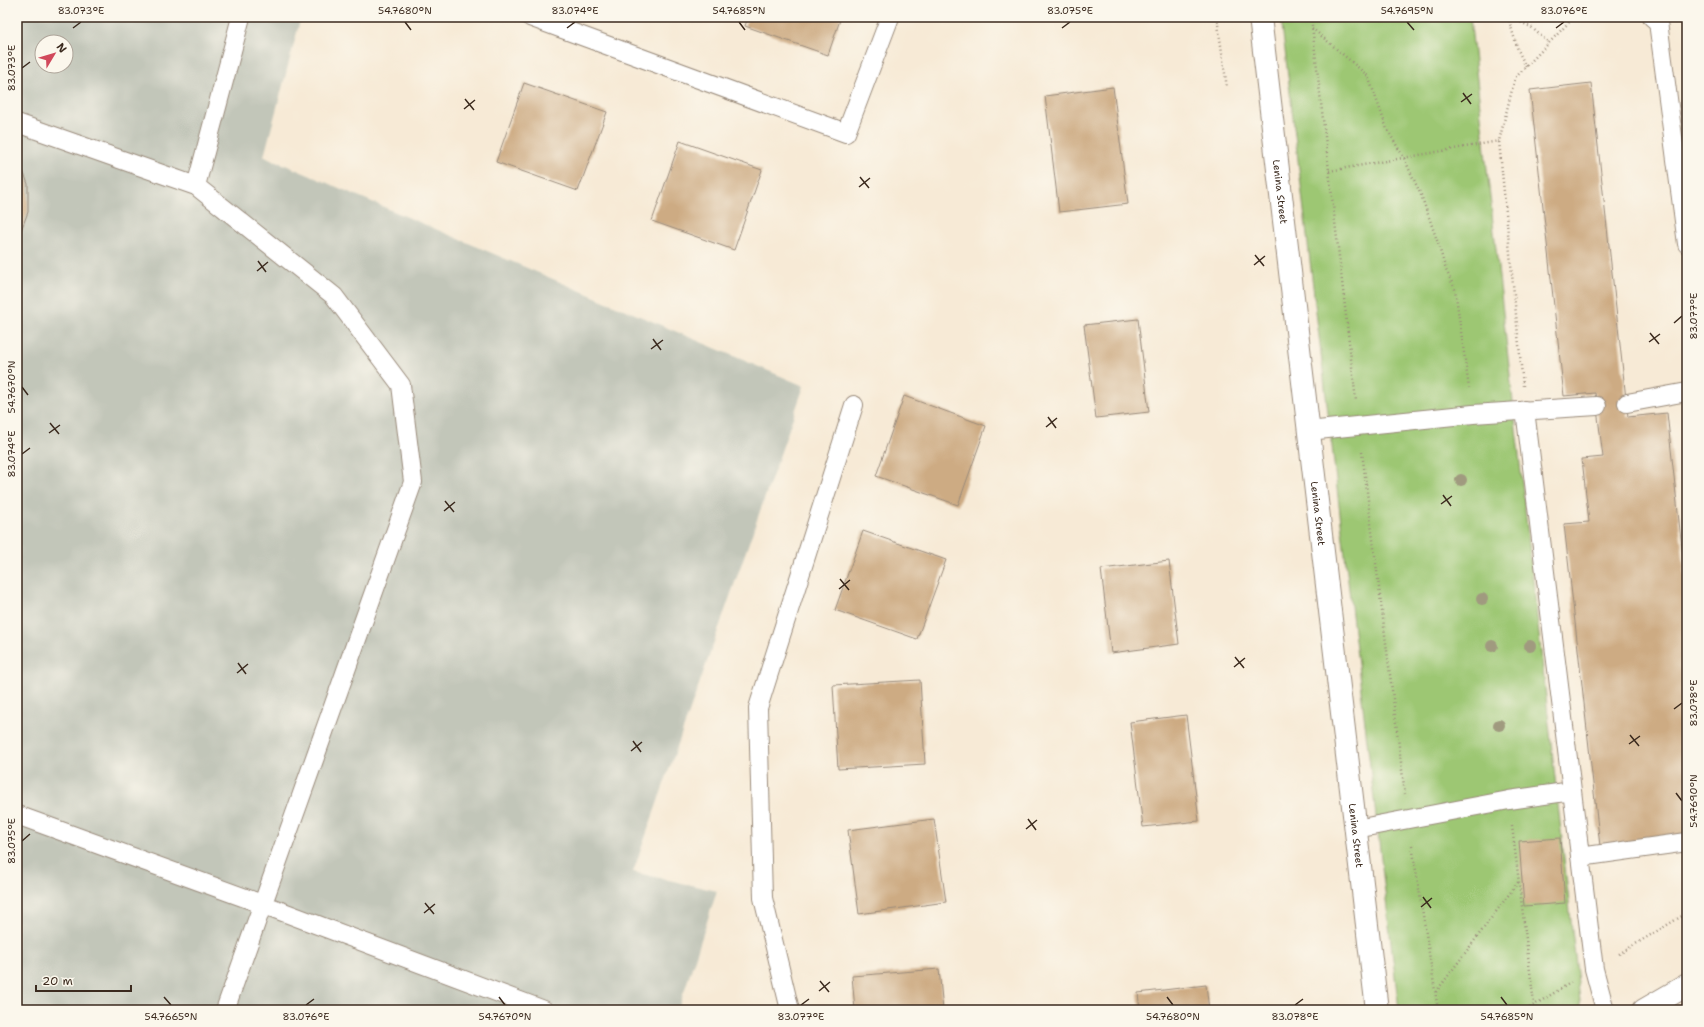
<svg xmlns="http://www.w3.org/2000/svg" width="1704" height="1027" viewBox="0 0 1704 1027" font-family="'Shantell Sans',sans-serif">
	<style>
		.industrial { fill: #c2c6b9; fill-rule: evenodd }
		.green { fill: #9dc773; stroke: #6c7848 }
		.building { fill: #cdab83 }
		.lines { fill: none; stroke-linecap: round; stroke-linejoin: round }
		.service-casing { stroke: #998a7a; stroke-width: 20 }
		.tertiary-casing { stroke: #998a7a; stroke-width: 24 }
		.path { stroke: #998a7a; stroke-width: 2.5; stroke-dasharray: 1 3; stroke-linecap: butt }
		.service { stroke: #fff; stroke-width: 18 }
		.tertiary { stroke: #fff; stroke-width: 22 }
		.tree { fill: #a09a7f }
		.ticks { fill: none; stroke: #3b2a1e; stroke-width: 1.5 }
		.labels { text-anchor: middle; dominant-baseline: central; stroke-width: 4; stroke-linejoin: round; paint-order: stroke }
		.street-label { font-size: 10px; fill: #3b2a1e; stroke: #fbf7ec }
		.neatline { fill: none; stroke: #3b2a1e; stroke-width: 1.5 }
		.ticks-label { font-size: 10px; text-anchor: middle; fill: #3b2a1e }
	</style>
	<rect width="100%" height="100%" fill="#fbf7ec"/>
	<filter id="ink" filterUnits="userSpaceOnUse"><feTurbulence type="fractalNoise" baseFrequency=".025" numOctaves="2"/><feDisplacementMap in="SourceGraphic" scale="8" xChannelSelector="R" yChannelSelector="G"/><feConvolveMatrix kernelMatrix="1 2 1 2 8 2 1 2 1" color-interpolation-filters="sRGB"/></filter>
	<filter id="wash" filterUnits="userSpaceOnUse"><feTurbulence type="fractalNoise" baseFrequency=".012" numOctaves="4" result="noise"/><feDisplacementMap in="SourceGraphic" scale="16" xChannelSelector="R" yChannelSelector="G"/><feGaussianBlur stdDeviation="0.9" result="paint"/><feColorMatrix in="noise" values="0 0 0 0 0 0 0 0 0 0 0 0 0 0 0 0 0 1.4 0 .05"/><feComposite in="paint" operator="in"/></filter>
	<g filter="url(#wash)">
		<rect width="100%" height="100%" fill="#f7ead6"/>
		<path class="industrial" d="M 17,17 L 301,17 L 264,156 L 804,386 L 633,872 L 717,891 L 678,1010 L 17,1010 ZM 42,42 L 66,42 L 66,66 L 42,66 Z"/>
		<path class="green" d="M 1281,17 L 1470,17 L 1581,1010 L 1399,1010 Z"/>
		<g id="blocks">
			<path class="building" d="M 748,17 L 841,17 L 828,55 L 745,26 Z
				M 524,83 L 607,112 L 578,191 L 496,162 Z
				M 1591,83 L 1628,417 L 1667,413 L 1687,594 L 1687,836 L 1600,846 L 1564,524 L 1589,522 L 1582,459 L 1603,457 L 1595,393 L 1564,396 L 1530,90 Z
				M 1113,87 L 1128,204 L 1059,212 L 1045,96 Z
				M 680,141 L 762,170 L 734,250 L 652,221 Z
				M 17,155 L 28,184 L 28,212 L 17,241 Z
				M 1138,319 L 1149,412 L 1096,418 L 1084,325 Z
				M 904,396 L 986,426 L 958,505 L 876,476 Z
				M 863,531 L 946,560 L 917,639 L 835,610 Z
				M 1169,561 L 1179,644 L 1111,653 L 1101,569 Z
				M 920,680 L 925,764 L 838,769 L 833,685 Z
				M 1186,715 L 1199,821 L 1143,827 L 1130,722 Z
				M 934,819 L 946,902 L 859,914 L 848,830 Z
				M 1560,838 L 1565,903 L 1524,906 L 1519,841 Z
				M 939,969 L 943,1010 L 855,1010 L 852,976 Z
				M 1206,985 L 1209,1010 L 1140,1010 L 1138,993 Z"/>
		</g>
	</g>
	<g filter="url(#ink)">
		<use href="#blocks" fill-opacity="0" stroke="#998a7a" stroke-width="1"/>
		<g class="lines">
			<defs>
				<path id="service" d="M 530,17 L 846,133 L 890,17
					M 1652,17 L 1658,22 L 1687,244
					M 17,123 L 196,186 L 334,296 L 401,385 L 413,482 L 225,1010
					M 196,186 L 241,17
					M 1627,403 L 1687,392
					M 1525,410 L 1594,969 L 1605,1010
					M 1308,431 L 1473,414 L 1597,406
					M 17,815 L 262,904 L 544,1010
					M 1356,829 L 1509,800 L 1572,791
					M 1580,857 L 1687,842
					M 790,1010 L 763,898 L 758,708 L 854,405"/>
				<g id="tertiary">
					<path id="s1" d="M 1260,17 L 1377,1010"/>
					<path d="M 1644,1010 L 1687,985"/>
				</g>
			</defs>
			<use href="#service" class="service-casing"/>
			<use href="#tertiary" class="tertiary-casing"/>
			<path class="path" d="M 1217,17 L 1227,88
				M 1311,17 L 1356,401
				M 1508,17 L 1518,50 L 1526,67
				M 1510,17 L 1531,27 L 1549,43
				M 1312,28 L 1368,76 L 1387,129 L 1404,158 L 1421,195 L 1437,240 L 1446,270 L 1455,289 L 1469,388
				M 1329,171 L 1499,141
				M 1523,386 L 1499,141 L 1515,78 L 1574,17
				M 1362,452 L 1405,794
				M 1512,826 L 1534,1004
				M 1412,845 L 1438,1010
				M 1619,954 L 1687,913
				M 1436,992 L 1519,881
				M 1526,1010 L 1572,982"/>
			<use href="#service" class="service"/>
			<use href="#tertiary" class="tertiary"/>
		</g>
		<g class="tree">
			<circle cx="1461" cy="480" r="6"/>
			<circle cx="1482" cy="599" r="6"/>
			<circle cx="1492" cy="646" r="6"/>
			<circle cx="1530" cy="646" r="6"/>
			<circle cx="1499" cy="725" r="6"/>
		</g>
	</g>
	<path class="ticks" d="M 405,22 L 411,30M 739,22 L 745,30M 1407,22 L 1414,30M 73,28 L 81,22M 567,28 L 575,22M 1062,28 L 1070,22M 1556,28 L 1564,22M 22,68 L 30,62M 1463,93 L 1471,104M 465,99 L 474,110M 1461,102 L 1472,94M 464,109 L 475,100M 860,177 L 869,188M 859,187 L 870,178M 1255,255 L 1264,266M 258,261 L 266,272M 1254,265 L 1265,256M 257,271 L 268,262M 1674,323 L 1682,316M 1650,333 L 1659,344M 653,339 L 661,350M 1649,342 L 1660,334M 651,349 L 663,340M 22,387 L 28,395M 1048,417 L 1056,428M 50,423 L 59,434M 1046,427 L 1057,418M 49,433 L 60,425M 22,454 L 30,448M 1443,495 L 1451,506M 445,501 L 454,512M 1441,504 L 1452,496M 444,511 L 455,502M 840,579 L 849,590M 839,589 L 850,580M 1235,657 L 1244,668M 238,663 L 246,674M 1234,667 L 1245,658M 237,673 L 248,664M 1674,709 L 1682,703M 1630,735 L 1639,746M 633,741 L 641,752M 1629,744 L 1640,736M 631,751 L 642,742M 1676,793 L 1682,801M 1028,819 L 1036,830M 1026,829 L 1037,820M 22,841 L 30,834M 1423,897 L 1431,908M 425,903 L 434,914M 1421,907 L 1432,898M 424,913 L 435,904M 820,981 L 829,992M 819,991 L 830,982M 164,997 L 171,1005M 499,997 L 505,1005M 1167,997 L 1173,1005M 1501,997 L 1507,1005M 306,1005 L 314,999M 801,1005 L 809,999M 1295,1005 L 1303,999"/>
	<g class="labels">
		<g class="street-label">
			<text stroke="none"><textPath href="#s1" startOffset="176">Lenina Street</textPath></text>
			<text stroke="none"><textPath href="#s1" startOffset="500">Lenina Street</textPath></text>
			<text stroke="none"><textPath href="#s1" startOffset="824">Lenina Street</textPath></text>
		</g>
	</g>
	<rect width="1704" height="1027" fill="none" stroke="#fbf7ec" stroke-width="44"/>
	<g transform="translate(54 54) rotate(52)"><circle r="19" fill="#fbf7ec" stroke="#aea59a"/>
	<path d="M0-3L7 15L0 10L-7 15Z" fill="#d1495b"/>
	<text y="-6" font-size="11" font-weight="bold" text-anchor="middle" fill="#3b2a1e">N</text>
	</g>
	<path d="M36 985v6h95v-6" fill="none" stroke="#3b2a1e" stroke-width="2"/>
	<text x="42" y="985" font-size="12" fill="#3b2a1e" stroke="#fbf7ec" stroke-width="3" paint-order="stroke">20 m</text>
	<rect x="22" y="22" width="1660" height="983" class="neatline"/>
	<g class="ticks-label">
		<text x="81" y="14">83.073°E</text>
		<text x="405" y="14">54.7680°N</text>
		<text x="575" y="14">83.074°E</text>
		<text x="739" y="14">54.7685°N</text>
		<text x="1070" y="14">83.075°E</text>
		<text x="1407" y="14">54.7695°N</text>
		<text x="1564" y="14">83.076°E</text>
		<text transform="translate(11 68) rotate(-90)" y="4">83.073°E</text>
		<text transform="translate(1693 316) rotate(-90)" y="4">83.077°E</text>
		<text transform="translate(11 387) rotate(-90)" y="4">54.7670°N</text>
		<text transform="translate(11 454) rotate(-90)" y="4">83.074°E</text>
		<text transform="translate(1693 703) rotate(-90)" y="4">83.078°E</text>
		<text transform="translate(1693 801) rotate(-90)" y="4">54.7690°N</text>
		<text transform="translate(11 841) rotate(-90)" y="4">83.075°E</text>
		<text x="171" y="1020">54.7665°N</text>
		<text x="306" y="1020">83.076°E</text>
		<text x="505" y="1020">54.7670°N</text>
		<text x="801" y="1020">83.077°E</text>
		<text x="1173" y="1020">54.7680°N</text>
		<text x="1295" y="1020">83.078°E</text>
		<text x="1507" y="1020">54.7685°N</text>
	</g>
</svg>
